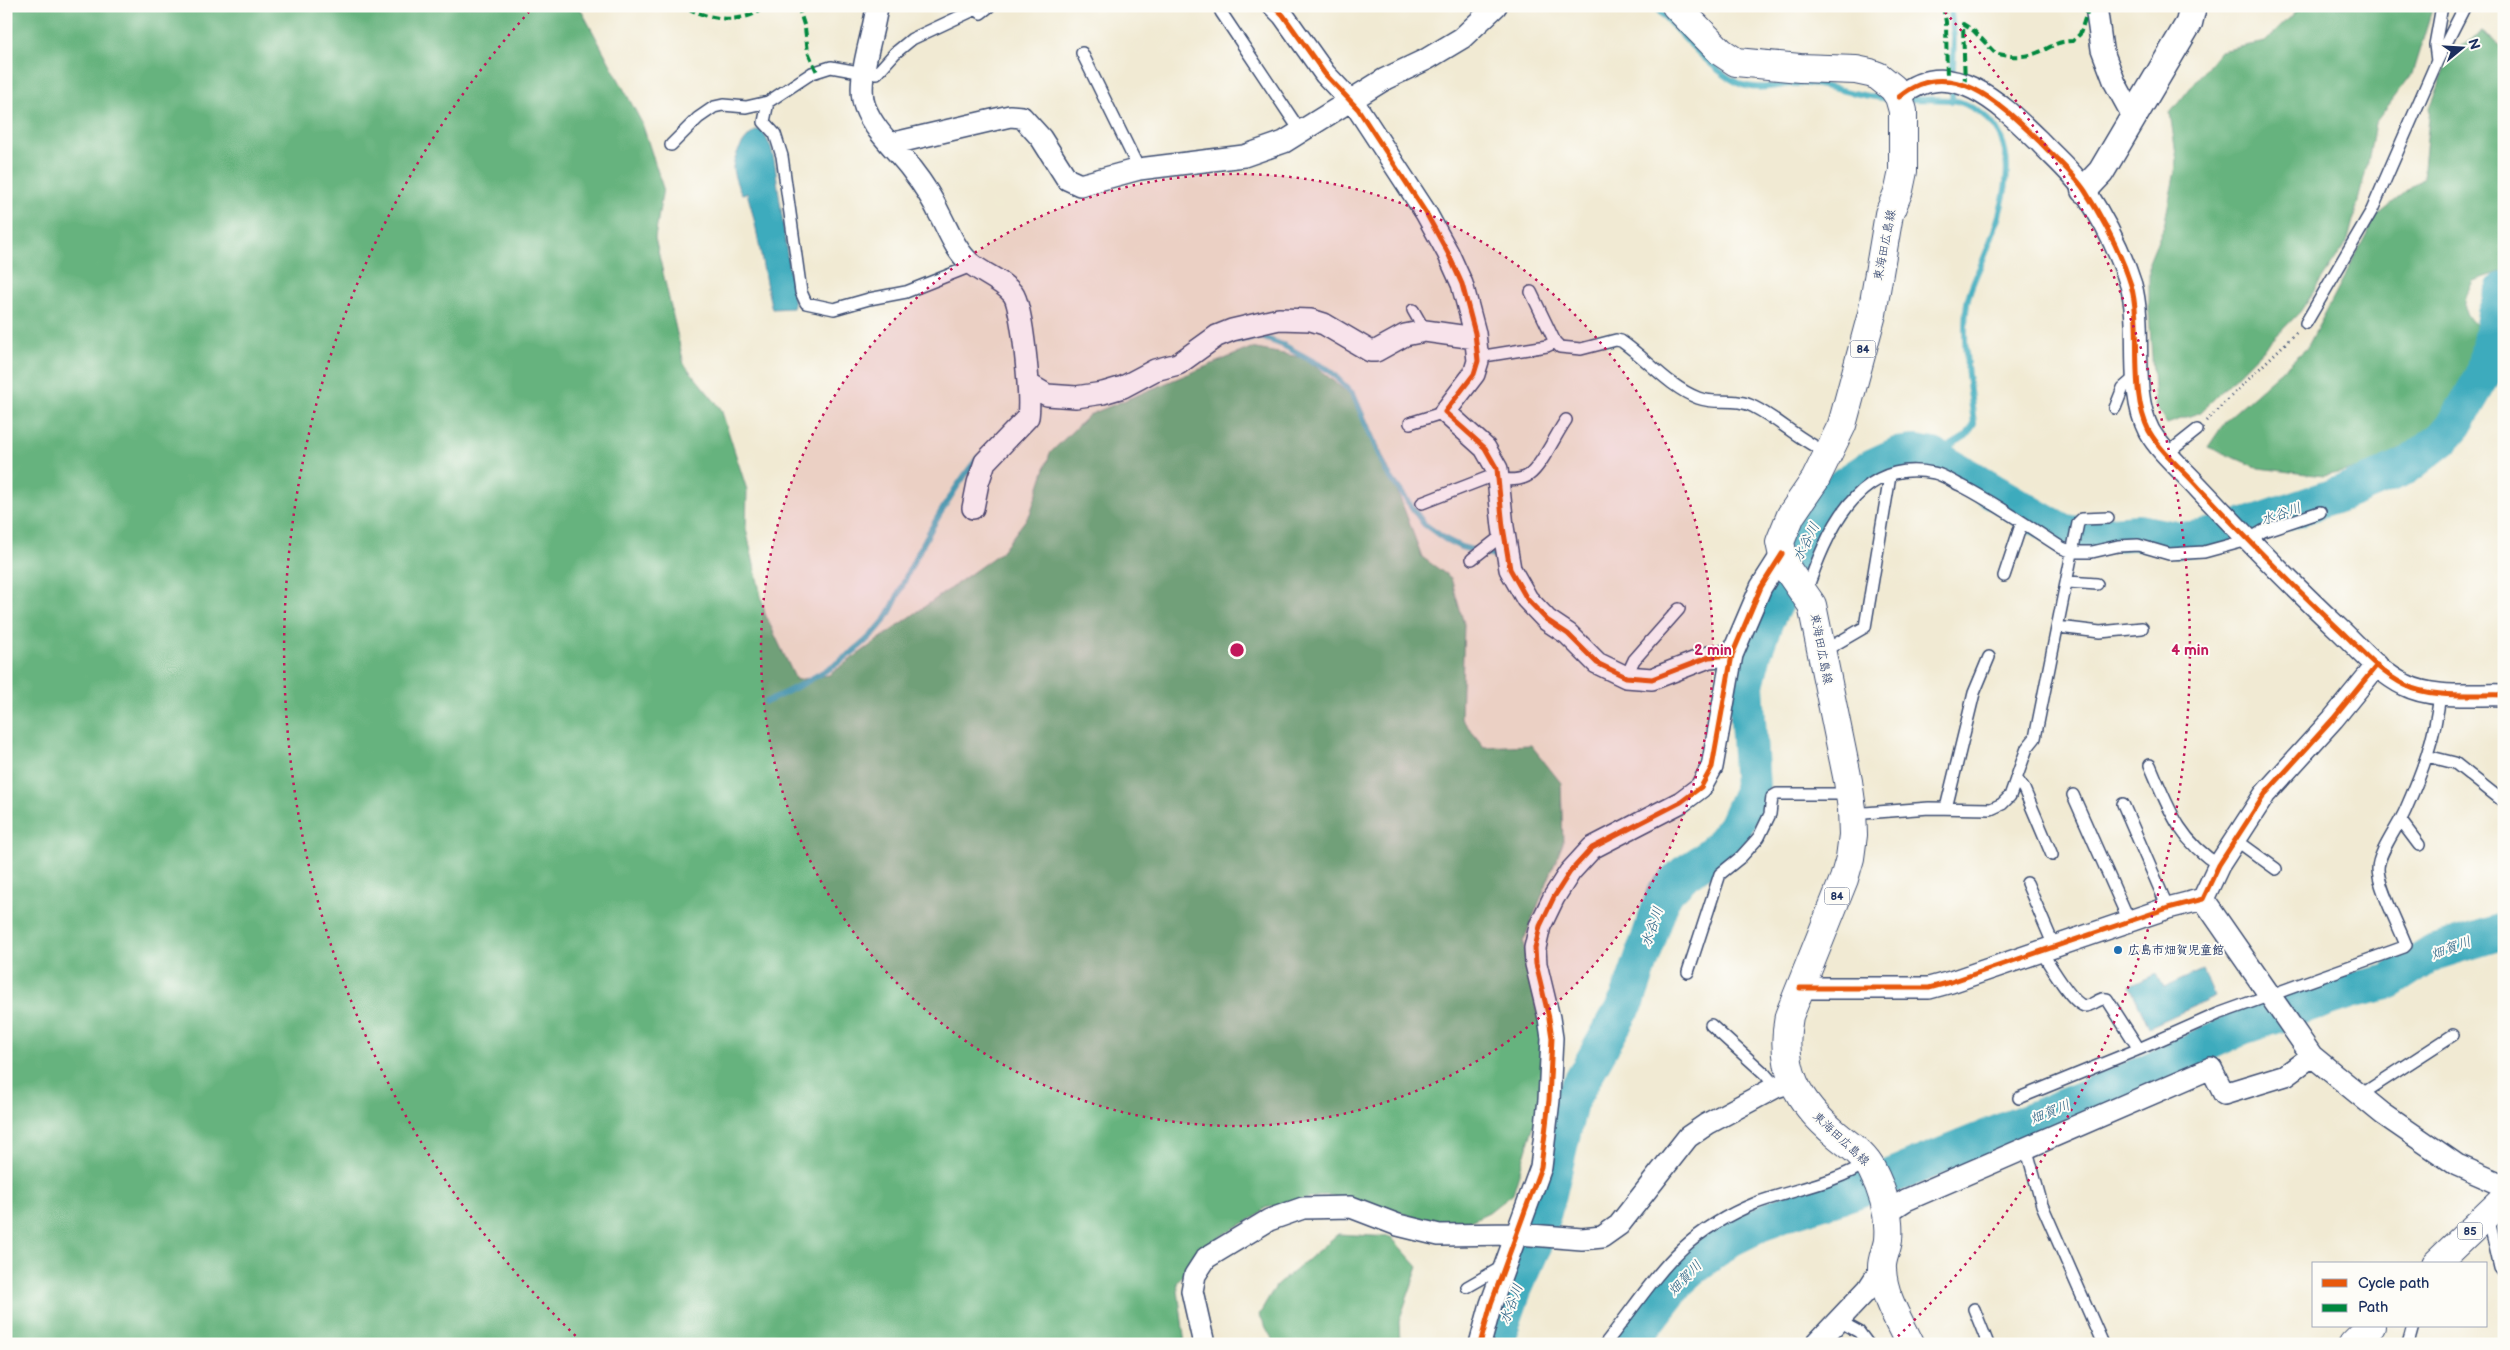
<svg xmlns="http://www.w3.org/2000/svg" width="2510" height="1350" viewBox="0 0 2510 1350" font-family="'Balsamiq Sans','Klee One',sans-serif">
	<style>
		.forest { fill: #66b37e; stroke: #40716e }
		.water { fill: #3eabbd; stroke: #2c6d8e }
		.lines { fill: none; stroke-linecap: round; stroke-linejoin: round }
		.stream { stroke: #3eabbd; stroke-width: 6 }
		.river { stroke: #3eabbd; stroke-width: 36 }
		.service-casing { stroke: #3b4b70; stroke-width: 14 }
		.minor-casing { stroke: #3b4b70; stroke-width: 24 }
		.tertiary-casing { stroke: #3b4b70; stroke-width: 29 }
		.primary-casing { stroke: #3b4b70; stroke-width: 30 }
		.path { stroke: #3b4b70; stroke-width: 3; stroke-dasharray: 1 4; stroke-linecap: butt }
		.service { stroke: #fff; stroke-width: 11 }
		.minor { stroke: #fff; stroke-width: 21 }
		.tertiary { stroke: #fff; stroke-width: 26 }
		.primary { stroke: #fff; stroke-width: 28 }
		.quiet { stroke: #00873e; stroke-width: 4; stroke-dasharray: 8 4; stroke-linecap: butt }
		.cycleway-casing { stroke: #fdfcf7; stroke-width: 8 }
		.cycleway { stroke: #e8590c; stroke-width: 5 }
		.ring { fill: none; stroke: #c2185b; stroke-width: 2.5; stroke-dasharray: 2.5 5 }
		.poi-dot { fill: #1f6fb2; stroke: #fdfcf7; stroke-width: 2 }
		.labels { text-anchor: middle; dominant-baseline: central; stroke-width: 4; stroke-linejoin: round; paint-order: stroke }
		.shield { fill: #fdfcf7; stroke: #5f6c8c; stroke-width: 1 }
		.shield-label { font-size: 11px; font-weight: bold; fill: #1b2f5e }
		.street-label { font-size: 12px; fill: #1b2f5e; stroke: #fdfcf7 }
		.poi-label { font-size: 12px; font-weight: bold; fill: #1b2f5e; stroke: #fdfcf7; text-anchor: start }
		.water-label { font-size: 14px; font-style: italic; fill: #296184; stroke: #fdfcf7 }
		.centre { fill: #c2185b; stroke: #fdfcf7; stroke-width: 2.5 }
		.ring-label { font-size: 15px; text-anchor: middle; font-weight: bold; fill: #c2185b; stroke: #fdfcf7; stroke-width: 4; stroke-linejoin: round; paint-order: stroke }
	</style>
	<rect width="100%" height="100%" fill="#fdfcf7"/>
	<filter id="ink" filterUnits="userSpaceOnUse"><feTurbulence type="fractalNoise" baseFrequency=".02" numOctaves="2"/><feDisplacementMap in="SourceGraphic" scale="10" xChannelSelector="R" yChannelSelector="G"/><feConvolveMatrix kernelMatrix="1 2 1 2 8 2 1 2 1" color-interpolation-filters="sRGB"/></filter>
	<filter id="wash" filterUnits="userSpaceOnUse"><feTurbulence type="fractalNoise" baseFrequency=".0096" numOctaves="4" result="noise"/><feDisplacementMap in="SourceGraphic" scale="20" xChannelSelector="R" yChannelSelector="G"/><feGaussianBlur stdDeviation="1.12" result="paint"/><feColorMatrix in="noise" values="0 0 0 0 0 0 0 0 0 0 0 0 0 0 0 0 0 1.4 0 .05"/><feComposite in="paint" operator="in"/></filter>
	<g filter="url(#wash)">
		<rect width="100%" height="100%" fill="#f1ead3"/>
		<path class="forest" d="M 6,6 L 579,6 L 642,123 L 663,188 L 655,238 L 684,364 L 721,409 L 747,490 L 746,529 L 765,614 L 796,680 L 829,675 L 1001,552 L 1030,514 L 1050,453 L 1089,415 L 1251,348 L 1305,358 L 1359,402 L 1394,482 L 1422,557 L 1451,578 L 1464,624 L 1461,718 L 1484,747 L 1531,745 L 1561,783 L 1563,843 L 1523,942 L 1537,1012 L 1549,1039 L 1536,1118 L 1513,1193 L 1489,1212 L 1462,1225 L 1433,1224 L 1390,1209 L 1326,1195 L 1265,1208 L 1256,1217 L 1229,1231 L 1202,1249 L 1177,1283 L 1185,1344 L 6,1344 Z
			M 2302,6 L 2433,6 L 2412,74 L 2375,123 L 2368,162 L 2348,240 L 2300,312 L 2201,412 L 2167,424 L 2155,405 L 2149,311 L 2149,262 L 2164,226 L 2177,161 L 2170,113 L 2220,51 L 2265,42 Z
			M 2482,32 L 2504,48 L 2504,271 L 2473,281 C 2453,321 2474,314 2490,345 L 2475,385 L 2448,418 L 2376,465 L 2323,476 L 2259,468 L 2208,447 L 2227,419 L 2307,348 L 2376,216 L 2423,178 L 2430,108 L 2452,52 Z
			M 1338,1234 L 1391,1237 L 1418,1267 L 1399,1321 L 1400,1344 L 1275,1344 L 1259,1315 L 1276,1286 Z"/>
		<path class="water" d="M 757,130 L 762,130 L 771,147 L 775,165 L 794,305 L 793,308 L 772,309 C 762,271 759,231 747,193 L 742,194 C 738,187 733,175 733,167 C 734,154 746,135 757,130 Z
			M 2203,970 L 2215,997 L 2149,1027 L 2130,986 L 2156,974 L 2163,988 Z"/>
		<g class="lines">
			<path class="stream" d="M 1654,6 C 1675,27 1718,79 1746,86 C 1767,91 1789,81 1811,84 C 1838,88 1863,97 1890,99
				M 1950,6 L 1954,37 L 1952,101
				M 1907,99 C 1923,100 1941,98 1957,101 C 1965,103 1974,109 1981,113 C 2025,146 2003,207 1987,250 C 1981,267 1970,285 1967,303 C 1961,342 1970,385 1974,424 L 1966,436 L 1933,456
				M 1230,341 L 1261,337 L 1283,345 L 1329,370 L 1353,394 L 1386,471 L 1424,524 L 1445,539 L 1461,547 L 1505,559
				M 1742,642 L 1759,639
				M 766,702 C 805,684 857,657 884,621 C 895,606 902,584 911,567 C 930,529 951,491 978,458"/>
			<path class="river" d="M 1495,1344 L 1514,1290 L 1533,1247 L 1548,1198 L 1570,1102 L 1628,999 L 1664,894 L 1685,873 L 1702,862 L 1720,846 L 1735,827 L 1752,789 L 1746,685 L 1754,653 L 1766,620 L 1821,513 L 1844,485 L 1873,466 L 1897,455 L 1915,453 L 1933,456 L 2061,531 L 2087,536 L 2138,532 L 2180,540 L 2203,538 L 2252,524 L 2343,493 L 2406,467 L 2443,438 L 2455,424 L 2484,374 L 2495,314 L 2504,290
				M 1630,1344 L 1679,1280 L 1698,1263 L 1730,1239 L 1779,1215 L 1855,1191 L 2131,1079 L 2242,1027 L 2354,990 L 2389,982 L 2433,953 L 2504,931"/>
		</g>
	</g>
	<g filter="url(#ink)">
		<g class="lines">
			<defs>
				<path id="service" d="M 1221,12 L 1301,132
					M 1082,53 L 1139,169
					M 2437,61 L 2435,45 L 2442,6
					M 768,102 L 764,122 L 775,134 L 782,156 L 801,292 L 806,303 L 834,309 L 869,299 L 906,292 L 974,265
					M 671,145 L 698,118 L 714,107 L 723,105 L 746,107 L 768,102 L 812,73 L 831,67 L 864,73 L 877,73 L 895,53 L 912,39 L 976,9 L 981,13 L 990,6
					M 1531,292 L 1555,342 L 1560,347 L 1581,349 L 1616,340 L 1621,341 C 1646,358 1669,387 1698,398 C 1716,405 1736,397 1754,407 C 1780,420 1800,441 1828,453
					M 1413,310 L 1425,331
					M 2306,323 L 2372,210 L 2437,61 L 2465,6
					M 1478,357 L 1547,346 L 1555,342
					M 2115,408 L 2123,388 L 2138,375
					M 1410,423 L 1445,412
					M 2168,453 L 2197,430
					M 1498,479 C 1508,480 1520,481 1529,475 C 1541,467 1556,434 1566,420
					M 1422,503 L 1497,474
					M 1472,559 L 1504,534
					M 2004,576 L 2022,522
					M 2068,582 L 2097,584
					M 1806,592 C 1826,535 1857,456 1934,473 C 1944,475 1953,482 1962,486 C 1997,504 2029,527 2062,548 L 2073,552 L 2092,552 L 2118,546 L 2138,545 L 2169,554 L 2204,552 L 2248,540 L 2263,531 L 2320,512
					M 2059,627 L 2100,632 L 2142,628
					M 1822,652 L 1865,627 L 1890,476
					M 1626,677 L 1634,660 L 1679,609
					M 2427,756 L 2455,763 L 2504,802
					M 2150,765 C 2168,807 2179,841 2219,865
					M 2016,778 L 2024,789 L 2052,855
					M 2073,795 L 2129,921
					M 2123,804 L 2168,908
					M 1946,808 L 1974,693 L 1989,657
					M 1852,814 L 1929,808 L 1991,809 L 2002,804 L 2010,796 L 2027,748 L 2035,738 L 2078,523 L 2082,519 L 2108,518
					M 2401,821 L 2419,845
					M 2236,840 L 2276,869
					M 2027,883 L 2054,946
					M 2041,951 C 2048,962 2073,1005 2085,1006 C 2093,1006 2099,997 2107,999 L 2139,1049 L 2218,1014 L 2404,947 L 2406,945 C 2399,926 2378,887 2378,869 C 2378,853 2398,827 2405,811 C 2423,770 2435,738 2440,694
					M 1688,972 L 1720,874 L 1741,857 L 1759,837 L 1770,814 L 1772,797 L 1777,794 L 1850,794
					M 1711,1025 L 1765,1074 L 1776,1087
					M 2359,1096 L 2453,1035
					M 2019,1098 L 2139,1049
					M 2026,1147 L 2042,1205 L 2103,1344
					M 2488,1216 L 2500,1268 L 2504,1273
					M 1467,1287 L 1502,1267
					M 1974,1309 L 1988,1344
					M 1837,1320 L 1859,1332 L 1868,1344
					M 1605,1344 C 1656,1280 1675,1236 1756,1203 C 1791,1190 1837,1183 1867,1162
					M 2408,1344 L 2413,1326"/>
				<path id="minor" d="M 877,6 C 874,34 855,81 865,107 C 874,131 897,150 912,170 C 923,184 933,200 940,215 C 949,232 956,251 970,263 C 983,274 1001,279 1013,294 C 1023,307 1031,399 1028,417 L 985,462 L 978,483 L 973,508
					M 1274,6 L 1283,15 L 1325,74 L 1358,109 L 1426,213 L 1448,253 L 1462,284 L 1475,333 L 1478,361 L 1474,374 L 1445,412 L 1485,448 L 1497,469 L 1503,527 L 1510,569 L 1527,599 L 1547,620 L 1568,634 L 1597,663 L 1626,677 L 1652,679 L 1709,657 L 1732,655
					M 2096,6 L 2102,49 L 2115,83 L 2133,116
					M 1899,97 C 1951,53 2003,106 2040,142 C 2055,158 2073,173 2085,191 C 2103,219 2121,253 2131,285 C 2143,329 2128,390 2149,431 C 2161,452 2183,470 2199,488 C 2245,537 2291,584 2340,630 C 2360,649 2380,673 2405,685 C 2432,699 2474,694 2504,695
					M 890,144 L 1010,116 L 1022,117 L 1041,138 L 1067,179 L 1080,185 L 1139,169 L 1244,156 L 1284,142 L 1385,79 L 1427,59 L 1462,38 L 1496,6
					M 1030,385 L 1047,395 L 1076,397 L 1103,393 L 1123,387 L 1155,370 L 1178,364 L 1217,336 L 1232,330 L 1279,319 L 1311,320 L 1324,324 L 1370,351 L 1376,351 L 1405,335 L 1425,331 L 1475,338
					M 2203,899 L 2312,1056 L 2383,1114 L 2457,1165 L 2496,1182 L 2504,1188
					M 1800,988 L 1929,988 L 1951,982 L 2168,908 L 2203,899 L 2219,865 L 2265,794 L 2333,719 L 2377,665
					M 1886,1213 L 1906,1200 L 2211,1068 L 2224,1094 L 2286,1075 L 2312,1056
					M 1204,1344 L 1192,1291 L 1195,1275 L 1206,1258 L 1269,1220 L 1303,1208 L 1351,1207 L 1398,1225 L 1439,1235 L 1517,1234 L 1582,1239 L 1602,1237 L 1619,1225 L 1688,1137 L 1707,1124 L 1776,1087 L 1792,1082
					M 1480,1344 L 1491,1304 L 1541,1167 L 1549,1100 L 1552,1038 L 1549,1018 L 1536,964 L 1535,948 L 1540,926 L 1554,897 L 1570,872 L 1592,848 L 1681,802 L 1701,787 L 1712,767 L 1732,655 L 1761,587 L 1782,554
					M 1816,1344 L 1868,1289 L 1881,1269"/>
				<path id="tertiary" d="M 2084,190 L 2101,172 L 2189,23 L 2193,6"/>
				<path id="primary" d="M 1676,6 L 1721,52 L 1736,62 L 1800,68 L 1856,70 L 1870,73 L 1878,76 L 1893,88 L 1899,97 L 1903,111 L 1903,171 L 1899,190 L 1889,214 L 1872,314 L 1842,425 L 1815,480 L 1791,515 L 1780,542 L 1785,566 L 1812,605 L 1848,781 L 1852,809 L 1853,835 L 1850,858 L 1844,879 L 1789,1016 C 1779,1069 1797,1102 1837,1135 C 1849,1145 1865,1155 1872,1170 C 1883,1191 1890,1216 1888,1240 C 1887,1249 1881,1260 1882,1269 C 1883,1296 1899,1321 1910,1344
					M 2436,1264 L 2504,1199
					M 2353,1344 L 2371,1326"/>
			</defs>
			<use href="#service" class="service-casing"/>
			<use href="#minor" class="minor-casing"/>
			<use href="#tertiary" class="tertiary-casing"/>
			<use href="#primary" class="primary-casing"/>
			<path class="path" d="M 2206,421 L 2297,332"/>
			<use href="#service" class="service"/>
			<use href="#minor" class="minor"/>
			<use href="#tertiary" class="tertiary"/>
			<use href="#primary" class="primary"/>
			<path class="quiet" d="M 798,6 L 805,28 L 808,52 L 817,72
				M 1943,6 L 1946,22 L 1947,82
				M 688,8 C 708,20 746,25 765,6
				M 1965,85 L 1963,24 L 1974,31 L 1995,53 C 2009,57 2025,58 2039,52 C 2053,47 2055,41 2073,41 L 2080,34 L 2089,6"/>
			<defs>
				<path id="cycleway" d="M 1274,6 L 1283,15 L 1325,74 L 1358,109 L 1426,213 L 1448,253 L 1462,284 L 1475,333 L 1478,361 L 1474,374 L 1445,412 L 1485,448 L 1497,469 L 1503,527 L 1510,569 L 1527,599 L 1547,620 L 1568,634 L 1597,663 L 1626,677 L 1652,679 L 1709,657 L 1732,655
					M 1899,97 C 1951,53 2003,106 2040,142 C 2055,158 2073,173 2085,191 C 2103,219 2121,253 2131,285 C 2143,329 2128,390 2149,431 C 2161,452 2183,470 2199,488 C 2245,537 2291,584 2340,630 C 2360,649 2380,673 2405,685 C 2432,699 2474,694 2504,695
					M 1800,988 L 1929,988 L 1951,982 L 2168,908 L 2203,899 L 2219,865 L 2265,794 L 2333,719 L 2377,665
					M 1480,1344 L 1491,1304 L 1541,1167 L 1549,1100 L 1552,1038 L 1549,1018 L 1536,964 L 1535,948 L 1540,926 L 1554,897 L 1570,872 L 1592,848 L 1681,802 L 1701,787 L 1712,767 L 1732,655 L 1761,587 L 1782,554"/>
			</defs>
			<use href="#cycleway" class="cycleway-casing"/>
			<use href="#cycleway" class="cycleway"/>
		</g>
	</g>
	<circle cx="1237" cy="650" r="476" fill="#c2185b" fill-opacity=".12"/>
	<g class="ring">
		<circle cx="1237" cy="650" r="476"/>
		<path d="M581 1341A953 953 0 0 1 529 12M1945 12A953 953 0 0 1 1893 1341"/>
	</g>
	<circle class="poi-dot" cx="2118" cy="950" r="5"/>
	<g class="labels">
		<g class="shield">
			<rect x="1850.5" y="340.5" width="25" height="17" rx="4"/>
			<rect x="1824.5" y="887.5" width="25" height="17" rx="4"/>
			<rect x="2457.5" y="1222.5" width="25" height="17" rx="4"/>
		</g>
		<g class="shield-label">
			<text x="1863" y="349">84</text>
			<text x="1837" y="896">84</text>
			<text x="2470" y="1231">85</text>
		</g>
		<g class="street-label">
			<text transform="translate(1885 245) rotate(-79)">東海田広島線</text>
			<text transform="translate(1821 649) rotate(79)">東海田広島線</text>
			<text transform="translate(1841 1139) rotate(43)">東海田広島線</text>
		</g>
		<g class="poi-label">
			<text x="2128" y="950">広島市畑賀児童館</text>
		</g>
		<g class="water-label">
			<text transform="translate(2281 514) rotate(-19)">水谷川</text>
			<text transform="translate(1806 542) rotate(-63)">水谷川</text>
			<text transform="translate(1652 927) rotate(-71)">水谷川</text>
			<text transform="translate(2451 948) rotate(-20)">畑賀川</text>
			<text transform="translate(2050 1112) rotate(-22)">畑賀川</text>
			<text transform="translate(1685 1278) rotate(-46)">畑賀川</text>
			<text transform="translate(1511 1304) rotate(-69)">水谷川</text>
		</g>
	</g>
	<circle cx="1237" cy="650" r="8" class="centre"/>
	<g class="ring-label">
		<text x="1713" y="655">2 min</text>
		<text x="2190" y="655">4 min</text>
	</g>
	<rect width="2510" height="1350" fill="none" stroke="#fdfcf7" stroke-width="25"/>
	<rect x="2312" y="1262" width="175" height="65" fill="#fdfcf7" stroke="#a3aaba"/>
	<rect x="2322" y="1279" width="25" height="8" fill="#e8590c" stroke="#a3aaba"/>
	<text x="2358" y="1288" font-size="15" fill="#1b2f5e">Cycle path</text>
	<rect x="2322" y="1304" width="25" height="8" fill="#00873e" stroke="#a3aaba"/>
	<text x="2358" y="1312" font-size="15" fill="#1b2f5e">Path</text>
	<g transform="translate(2462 48) rotate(72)" stroke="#fdfcf7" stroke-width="4" paint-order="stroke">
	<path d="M0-4L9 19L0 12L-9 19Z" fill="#1b2f5e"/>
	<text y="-8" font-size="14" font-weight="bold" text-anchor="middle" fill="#1b2f5e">N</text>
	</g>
</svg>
